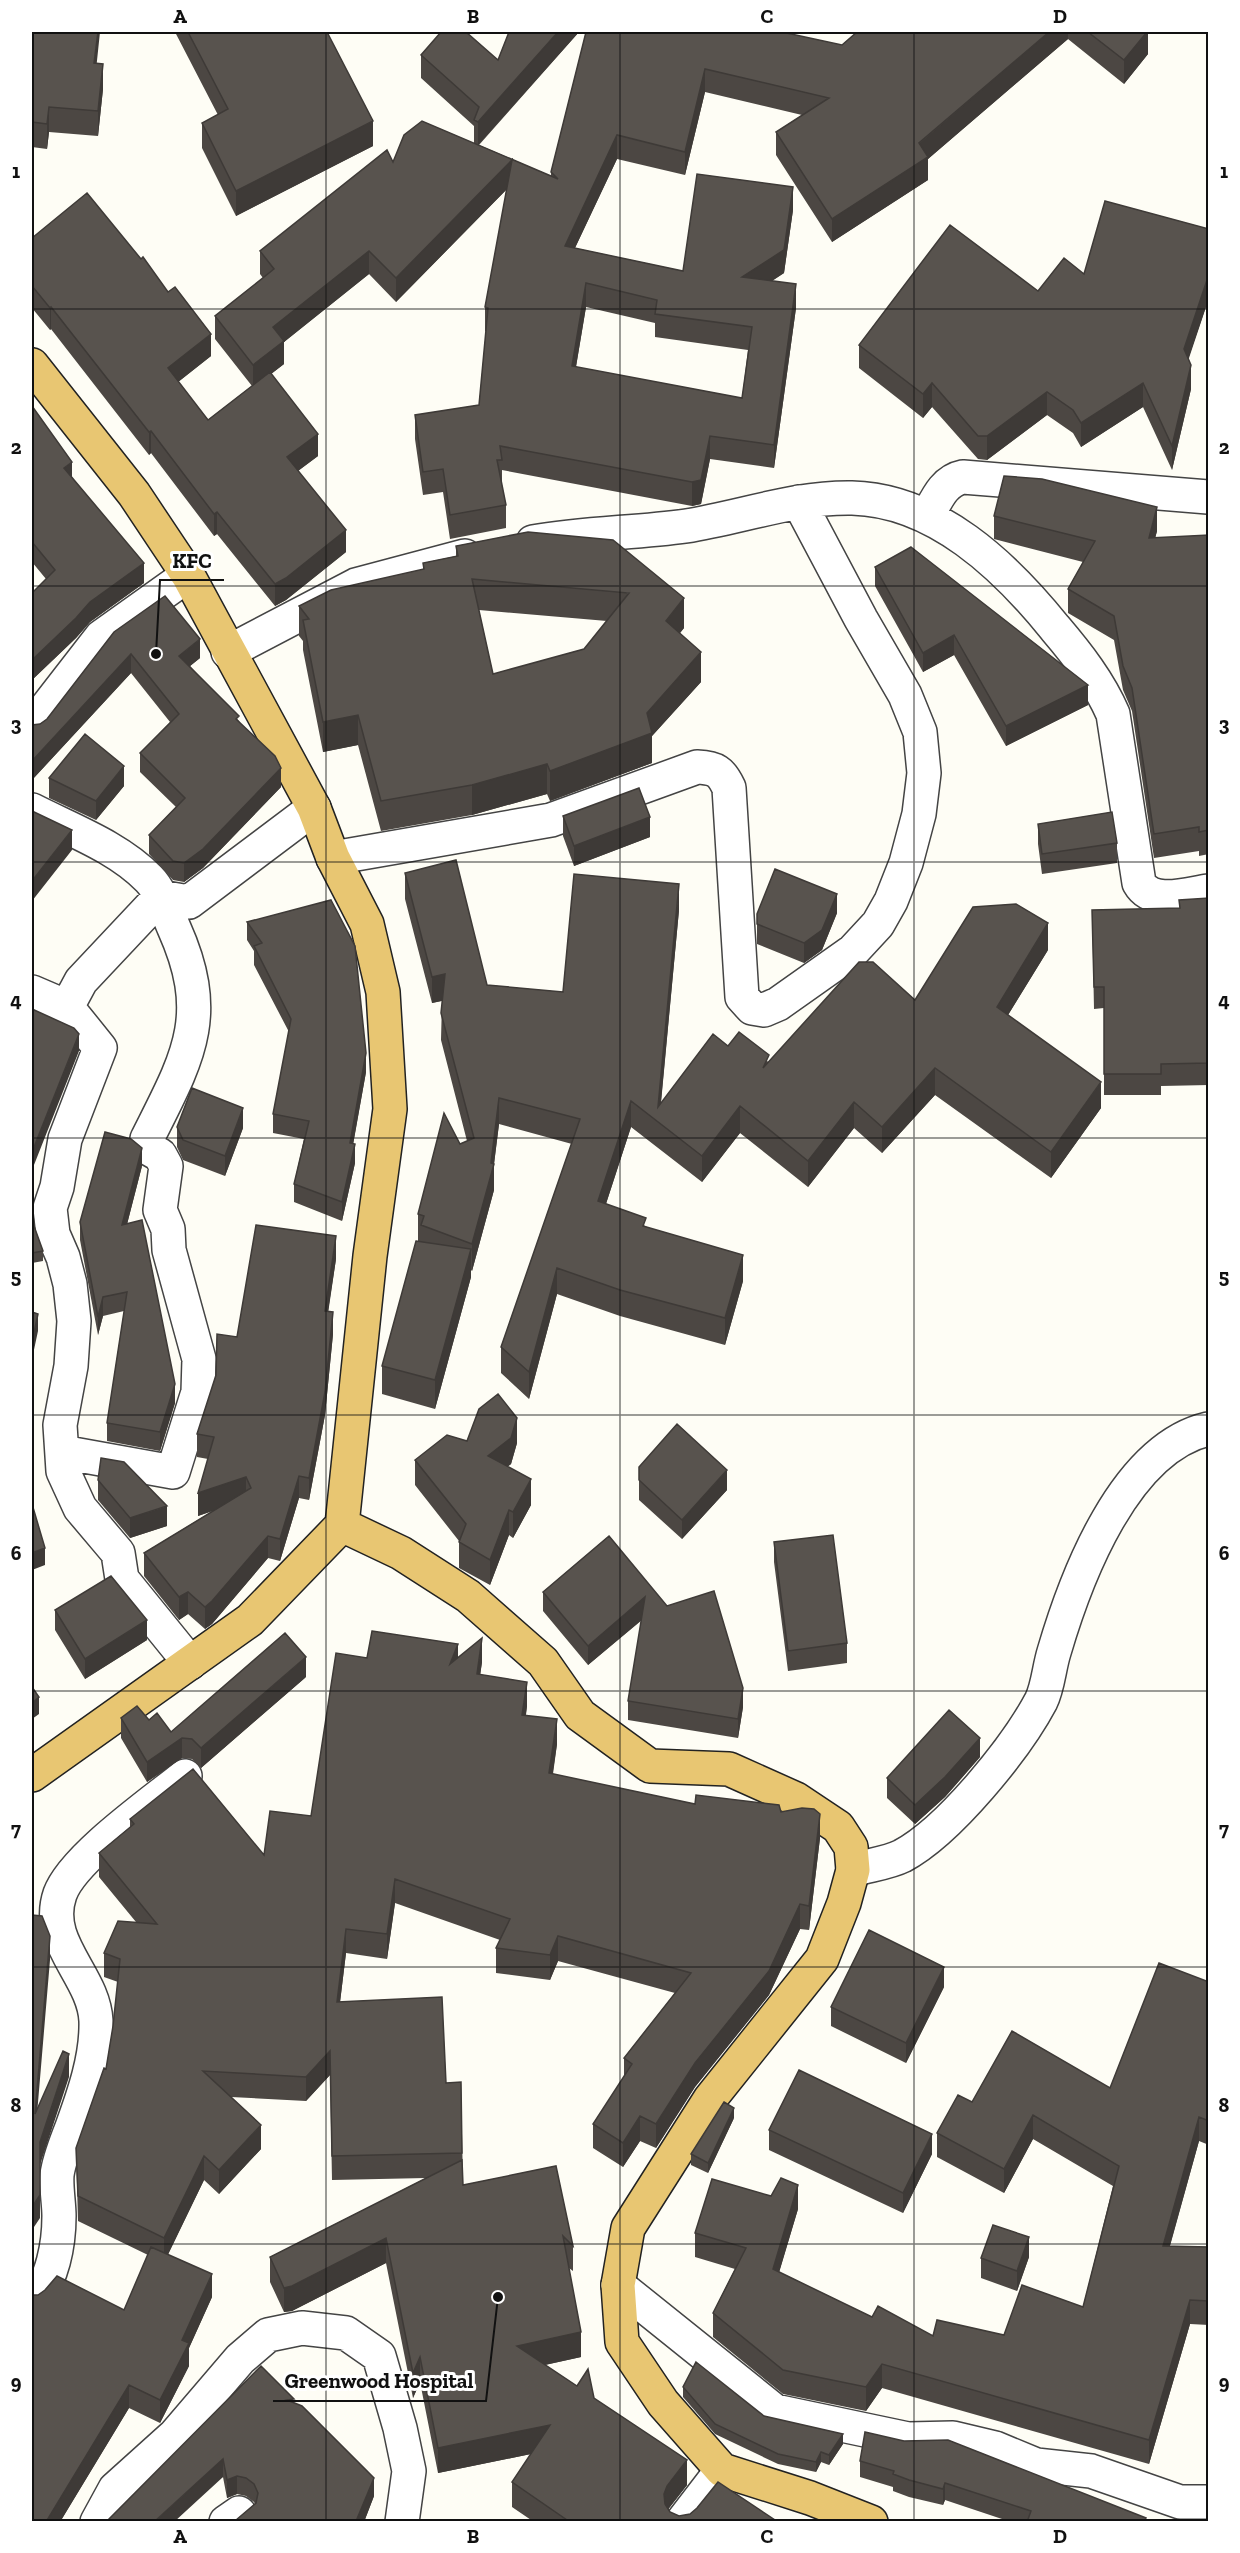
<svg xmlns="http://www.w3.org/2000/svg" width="1240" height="2553" viewBox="0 0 1240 2553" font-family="'Zilla Slab',serif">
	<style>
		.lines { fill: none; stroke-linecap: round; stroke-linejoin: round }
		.minor-casing { stroke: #444; stroke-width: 36 }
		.trunk-casing { stroke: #222; stroke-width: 36 }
		.minor { stroke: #fff; stroke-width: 33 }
		.trunk { stroke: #e8c672; stroke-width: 33 }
		.wall { fill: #4c4743; fill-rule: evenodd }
		.shaded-wall { fill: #3e3a37 }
		.building { fill: #58534e; stroke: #3e3a37; stroke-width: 1.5; fill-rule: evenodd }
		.grid { fill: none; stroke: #111; stroke-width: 1.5; stroke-opacity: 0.55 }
		.leader { fill: none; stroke: #111; stroke-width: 2 }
		.callout-dot { fill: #111; stroke: #fff; stroke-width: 2 }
		.callout-label { font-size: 21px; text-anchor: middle; font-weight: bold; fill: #111; stroke: #fff; stroke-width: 6; stroke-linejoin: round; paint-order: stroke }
		.neatline { fill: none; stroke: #111; stroke-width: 2 }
		.grid-label { font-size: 20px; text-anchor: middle; font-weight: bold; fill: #111 }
	</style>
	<rect width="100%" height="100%" fill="#fefdf5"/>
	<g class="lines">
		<defs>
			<path id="minor" d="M 927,517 C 936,501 943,481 963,477 L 1208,497
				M 533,542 C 583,533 636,533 686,526 C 742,517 795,497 852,498 C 936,500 1005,566 1055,628 C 1078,655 1099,682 1113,714 L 1139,883 C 1152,906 1187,894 1208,891
				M 228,652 L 356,585 L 465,556
				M 32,726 L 101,637 L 188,575
				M 32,810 C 71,830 118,847 149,879 C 161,891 167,912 174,928 C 214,1017 187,1059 147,1139 L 146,1147 L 160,1155 L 166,1166 L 160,1210 L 168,1229 L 169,1250 L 199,1359 L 198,1392 L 173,1472 L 62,1452
				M 333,858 L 551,820 L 697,767 C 716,768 721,771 729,788 L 742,997 L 752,1008 L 764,1010 L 778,1004 L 853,951 L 878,924 L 891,901 L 906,863 L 919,814 L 924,773 L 920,732 L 905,695 L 861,619 L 799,502
				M 32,992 L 67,1007 L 100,1048 L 65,1139 L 57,1187 L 50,1208 L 53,1234 L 63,1257 L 70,1284 L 74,1321 L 71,1366 L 60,1425 L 63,1471 L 80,1508 L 118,1553 L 122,1579 L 190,1663
				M 67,1007 L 81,981 L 160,897 L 189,902 L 314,808
				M 853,1870 C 869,1865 888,1863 902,1856 C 949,1831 1016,1748 1041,1701 C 1048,1687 1049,1668 1054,1652 C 1076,1577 1124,1449 1208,1429
				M 618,2285 L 775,2411 L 908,2439 L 953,2438 L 995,2448 L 1036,2465 L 1091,2471 L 1180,2502 L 1208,2502
				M 32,2300 C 53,2283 59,2242 59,2216 C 59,2203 56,2188 57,2175 C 59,2159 66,2143 72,2127 C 84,2094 97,2057 96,2021 C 94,1975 43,1943 60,1894 C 73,1858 153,1802 185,1776
				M 97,2522 L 115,2489 L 175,2435 L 240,2359 L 268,2335 L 302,2328 L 346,2333 L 379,2356 L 400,2428 L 409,2471 L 402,2522
				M 226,2522 L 239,2513
				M 682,2522 L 722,2470"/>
			<path id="trunk" d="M 32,365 L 134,494 L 188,575 L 314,808 L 333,858 L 367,924 L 383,992 L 390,1109 L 370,1256 L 342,1525 L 250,1620 L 32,1775
				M 342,1525 L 401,1553 L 468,1596 L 543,1662 L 580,1715 L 650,1766 L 729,1769 L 796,1799 L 838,1827 L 851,1847 L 853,1870 L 844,1903 L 822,1959 L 710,2099 L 628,2228 L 618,2285 L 622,2342 L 663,2403 L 722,2470 L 810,2498 L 871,2522"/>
		</defs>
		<use href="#minor" class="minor-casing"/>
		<use href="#trunk" class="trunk-casing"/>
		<use href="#minor" class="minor"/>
		<use href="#trunk" class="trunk"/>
	</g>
	<path class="wall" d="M 32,32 L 97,64 L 103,89 L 98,136 L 49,132 L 47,149 L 32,147 Z
		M 175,32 L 327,32 L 373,146 L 236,216 L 202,148 L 202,123 L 218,115 Z
		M 509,32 L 579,32 L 479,145 L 551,176 L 551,172 L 586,32 L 842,45 L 857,32 L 1148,32 L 1148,54 L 1124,84 L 1068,39 L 928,159 L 928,180 L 832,242 L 776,155 L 776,132 L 802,115 L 705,92 L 685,175 L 617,159 L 575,248 L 683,271 L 793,210 L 784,273 L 772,281 L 796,308 L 774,468 L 710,459 L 701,504 L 692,506 L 502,470 L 502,483 L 501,483 L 506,505 L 506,528 L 450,539 L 443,492 L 423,495 L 415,439 L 415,415 L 479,405 L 486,331 L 485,331 L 485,307 L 507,189 L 396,302 L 369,274 L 284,342 L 284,364 L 271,374 L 318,456 L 298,471 L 346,552 L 286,600 L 275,606 L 217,534 L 214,536 L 151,453 L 149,455 L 51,329 L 50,330 L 32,308 L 32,238 L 211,356 L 178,382 L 208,420 L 252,386 L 215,339 L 215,316 L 263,278 L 260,274 L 260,251 L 393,162 L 474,143 L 474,126 L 421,78 L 421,55 L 498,60 ZM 586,307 L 655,323 L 655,337 L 748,350 L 742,398 L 576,367 Z
		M 1209,229 L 1209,298 L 1188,359 L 1191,389 L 1172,470 L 1143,407 L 1081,447 L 1073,433 L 1047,415 L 987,460 L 978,459 L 932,407 L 923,418 L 859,368 L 859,345 L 1038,291 Z
		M 32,406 L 72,477 L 144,583 L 90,622 L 76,638 L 32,680 L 32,593 L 46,579 L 32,562 Z
		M 994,516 L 1157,531 L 1155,538 L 1209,535 L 1209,854 L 1199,856 L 1199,851 L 1154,858 L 1132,711 L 1123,690 L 1114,640 L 1068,613 L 1068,589 L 1083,562 L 994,539 Z
		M 528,532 L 684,628 L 680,633 L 701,682 L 652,736 L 652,763 L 550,801 L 547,794 L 472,815 L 381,831 L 358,745 L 323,752 L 303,650 L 303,641 L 299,636 L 299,606 L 423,570 L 423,563 L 456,556 L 456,546 ZM 479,610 L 607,621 L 584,649 L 493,674 Z
		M 875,567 L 1088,705 L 1006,746 L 954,655 L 923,672 L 875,586 Z
		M 114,632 L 200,658 L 190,666 L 239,721 L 281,787 L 203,868 L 184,882 L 173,880 L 149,854 L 149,835 L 176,807 L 140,772 L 140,753 L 170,722 L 131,673 L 32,780 L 32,725 L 40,724 L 47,719 Z
		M 49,778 L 124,786 L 96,820 L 49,798 Z
		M 563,816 L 650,837 L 574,866 L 563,836 Z
		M 1038,824 L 1117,843 L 1117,863 L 1042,874 L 1038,844 Z
		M 405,873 L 487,985 L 563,992 L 679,910 L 661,1103 L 728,1046 L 769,1062 L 915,1000 L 1048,950 L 1008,1015 L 1101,1108 L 1051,1178 L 935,1095 L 882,1153 L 854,1128 L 808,1187 L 740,1133 L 702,1182 L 631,1127 L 606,1204 L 743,1281 L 725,1345 L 620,1316 L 557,1294 L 529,1399 L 501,1373 L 501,1347 L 572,1144 L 499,1124 L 494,1164 L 494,1190 L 472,1271 L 471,1270 L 471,1277 L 435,1409 L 382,1394 L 382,1366 L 421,1242 L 418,1241 L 418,1214 L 460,1144 L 467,1141 L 441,1040 L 442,1001 L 432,1003 L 405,899 Z
		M 1209,898 L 1209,1085 L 1161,1086 L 1161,1095 L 1104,1095 L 1104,1008 L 1094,1009 L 1092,910 L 1179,908 Z
		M 837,913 L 822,950 L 804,963 L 757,944 L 757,914 Z
		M 247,922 L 366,1072 L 353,1144 L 355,1163 L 342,1221 L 294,1202 L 294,1184 L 304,1139 L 273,1133 L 273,1114 L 289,1032 L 254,965 L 254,951 L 247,940 Z
		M 177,1127 L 243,1128 L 225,1176 L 183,1160 L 177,1147 Z
		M 142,1166 L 127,1224 L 175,1403 L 160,1451 L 107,1441 L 107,1423 L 124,1311 L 103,1316 L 98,1335 L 80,1240 L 80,1222 Z
		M 32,1203 L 34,1226 L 43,1251 L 43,1261 L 32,1263 Z
		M 336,1259 L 328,1311 L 333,1334 L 325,1415 L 309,1500 L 299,1498 L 280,1561 L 268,1558 L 212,1624 L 205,1629 L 188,1614 L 179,1620 L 144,1576 L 144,1553 L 214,1510 L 198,1516 L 208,1459 L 197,1457 L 197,1434 L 237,1337 Z
		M 517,1443 L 511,1464 L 507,1467 L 531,1505 L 513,1538 L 509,1535 L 490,1585 L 459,1568 L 459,1541 L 415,1485 L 415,1460 Z
		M 639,1467 L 727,1490 L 682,1539 L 639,1500 Z
		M 98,1480 L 167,1526 L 130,1538 L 98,1500 Z
		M 609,1536 L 743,1707 L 738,1738 L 628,1720 L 628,1701 L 642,1620 L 588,1665 L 543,1611 L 543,1592 Z
		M 774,1542 L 847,1643 L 847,1663 L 788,1671 L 774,1562 Z
		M 55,1610 L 147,1640 L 85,1679 L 55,1630 Z
		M 367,1658 L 458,1658 L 482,1662 L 480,1675 L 527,1706 L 526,1715 L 557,1744 L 553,1774 L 695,1804 L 781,1812 L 820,1838 L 809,1930 L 800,1929 L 769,1995 L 695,2087 L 656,2148 L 640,2141 L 623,2167 L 593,2148 L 593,2124 L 624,2077 L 624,2058 L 675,1993 L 558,1961 L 550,1980 L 496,1973 L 496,1948 L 500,1940 L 395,1903 L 387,1959 L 346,1953 L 340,2002 L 446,2083 L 461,2082 L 463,2185 L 556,2166 L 573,2246 L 573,2271 L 569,2268 L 581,2357 L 545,2365 L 594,2398 L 687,2485 L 668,2509 L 670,2512 L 679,2516 L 775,2522 L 534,2522 L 512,2507 L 512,2482 L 531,2454 L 438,2473 L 420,2382 L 413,2398 L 386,2263 L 292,2311 L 284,2312 L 270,2282 L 270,2257 L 426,2178 L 332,2180 L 330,2075 L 306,2101 L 231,2097 L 261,2149 L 219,2194 L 204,2180 L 168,2254 L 212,2297 L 189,2348 L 189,2366 L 160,2423 L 129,2408 L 60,2522 L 32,2522 L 148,2255 L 78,2221 L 76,2148 L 106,2069 L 113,2026 L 118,1982 L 104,1977 L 104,1953 L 136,1922 L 99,1877 L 99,1853 L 130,1827 L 130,1819 L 264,1855 L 311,1816 Z
		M 306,1677 L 201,1768 L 192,1759 L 182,1758 L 147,1782 L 121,1738 L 121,1718 L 149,1720 L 171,1732 Z
		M 980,1757 L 945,1797 L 915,1824 L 887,1798 L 887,1778 Z
		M 1209,1982 L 1209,2145 L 1199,2141 L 1170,2246 L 1209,2247 L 1209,2325 L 1190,2324 L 1149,2464 L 882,2388 L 866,2411 L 783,2394 L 713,2337 L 713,2313 L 735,2269 L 695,2257 L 695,2233 L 798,2209 L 779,2272 L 872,2317 L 933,2336 L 1004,2335 L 1083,2307 L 1113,2186 L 1033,2139 L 1004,2193 L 937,2157 L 937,2133 L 972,2102 L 1110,2088 Z
		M 944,1987 L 906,2063 L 831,2026 L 831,2007 Z
		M 734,2118 L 708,2173 L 691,2165 L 691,2154 Z
		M 769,2130 L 932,2154 L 903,2213 L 769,2150 Z
		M 1029,2257 L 1017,2291 L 981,2278 L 981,2258 Z
		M 683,2387 L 764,2416 L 843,2444 L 829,2465 L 821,2462 L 816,2472 L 778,2464 L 715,2434 L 683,2397 Z
		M 294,2403 L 374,2496 L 364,2522 L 255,2504 L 254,2502 L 246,2496 L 237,2494 L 227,2498 L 223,2477 L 106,2522 Z
		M 860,2461 L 1146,2522 L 1011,2522 L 945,2500 L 943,2505 L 909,2497 L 893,2491 L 893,2487 L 860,2477 Z"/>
	<path class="shaded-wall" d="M 98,32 L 100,32 L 94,89 L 94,63 Z
		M 558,32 L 579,32 L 478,145 L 478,122 Z
		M 1049,32 L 1068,32 L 1068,39 L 928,159 L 928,180 L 832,242 L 832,219 Z
		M 1148,32 L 1148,54 L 1124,84 L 1124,60 Z
		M 103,64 L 103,89 L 98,136 L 98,111 Z
		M 705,69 L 705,92 L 685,175 L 685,152 Z
		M 49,107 L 49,132 L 47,149 L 47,124 Z
		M 373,121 L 373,146 L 236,216 L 236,191 Z
		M 617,135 L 617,159 L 565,269 L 565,246 Z
		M 512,160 L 512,184 L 396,302 L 396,278 Z
		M 793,187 L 793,210 L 784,273 L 742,300 L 742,277 Z
		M 369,251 L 369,274 L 284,342 L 284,364 L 253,388 L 253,365 L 273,327 Z
		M 1209,274 L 1209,298 L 1184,373 L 1184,349 Z
		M 586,283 L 586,307 L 572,390 L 572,366 Z
		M 796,284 L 796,308 L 774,468 L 774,445 Z
		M 51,307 L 51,329 L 50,330 L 50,308 Z
		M 211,334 L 211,356 L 168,390 L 168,368 Z
		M 1191,365 L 1191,389 L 1172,470 L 1172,446 Z
		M 932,383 L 932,407 L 923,418 L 923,394 Z
		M 1143,383 L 1143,407 L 1081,447 L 1081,423 Z
		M 1047,392 L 1047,415 L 987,460 L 987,436 Z
		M 151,431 L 151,453 L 149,455 L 149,432 Z
		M 318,434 L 318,456 L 287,479 L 287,457 Z
		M 710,436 L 710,459 L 701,504 L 692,506 L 692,482 Z
		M 72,462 L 72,482 L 64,468 Z
		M 1157,507 L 1157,531 L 1149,562 L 1149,538 Z
		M 217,512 L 217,534 L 214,536 L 214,514 Z
		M 346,530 L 346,552 L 286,600 L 275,606 L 275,584 Z
		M 144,563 L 144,583 L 90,622 L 76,638 L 32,680 L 32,660 L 90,602 Z
		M 684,598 L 684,628 L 666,650 L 666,621 Z
		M 954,635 L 954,655 L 923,672 L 923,653 Z
		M 200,639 L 200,658 L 179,675 L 179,656 Z
		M 701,652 L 701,682 L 652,736 L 652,763 L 550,801 L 550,771 L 647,713 Z
		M 131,654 L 131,673 L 32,780 L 32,761 Z
		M 1088,685 L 1088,705 L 1006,746 L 1006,726 Z
		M 358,715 L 358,745 L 323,752 L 323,722 Z
		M 547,764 L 547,794 L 472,815 L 472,785 Z
		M 124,766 L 124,786 L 96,820 L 96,801 Z
		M 281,768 L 281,787 L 203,868 L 184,882 L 184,863 Z
		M 650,817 L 650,837 L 574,866 L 574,846 Z
		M 72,830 L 72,850 L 32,901 L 32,881 Z
		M 679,884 L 679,910 L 659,1122 L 658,1107 Z
		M 837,894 L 837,913 L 822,950 L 804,963 L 804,943 Z
		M 1048,923 L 1048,950 L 997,1033 L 997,1007 Z
		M 445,974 L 445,1000 L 432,1003 L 432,977 Z
		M 79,1034 L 79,1051 L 32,1170 L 32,1152 Z
		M 366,1053 L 366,1072 L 350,1162 L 350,1143 Z
		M 935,1068 L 935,1095 L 882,1153 L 882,1127 Z
		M 1101,1082 L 1101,1108 L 1051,1178 L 1051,1152 Z
		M 499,1098 L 499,1124 L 494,1164 L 494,1190 L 472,1271 L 472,1244 L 491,1163 Z
		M 631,1101 L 631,1127 L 598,1228 L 598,1201 Z
		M 854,1102 L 854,1128 L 808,1187 L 808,1161 Z
		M 740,1106 L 740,1133 L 702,1182 L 702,1156 Z
		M 243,1108 L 243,1128 L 225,1176 L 225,1156 Z
		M 355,1144 L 355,1163 L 342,1221 L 342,1202 Z
		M 142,1148 L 142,1166 L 122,1244 L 122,1225 Z
		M 336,1236 L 336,1259 L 325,1334 L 325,1311 Z
		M 471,1249 L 471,1277 L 435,1409 L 435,1380 Z
		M 743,1255 L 743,1281 L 725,1345 L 725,1318 Z
		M 557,1268 L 557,1294 L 529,1399 L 529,1372 Z
		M 103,1297 L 103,1316 L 98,1335 L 98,1317 Z
		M 333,1312 L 333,1334 L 325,1415 L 309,1500 L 309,1478 Z
		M 38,1314 L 38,1331 L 32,1359 L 32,1342 Z
		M 175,1384 L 175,1403 L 160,1451 L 160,1432 Z
		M 517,1418 L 517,1443 L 511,1464 L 488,1482 L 488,1456 Z
		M 727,1470 L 727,1490 L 682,1539 L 682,1520 Z
		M 299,1476 L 299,1498 L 280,1561 L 280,1539 Z
		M 246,1477 L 246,1500 L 198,1516 L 198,1493 Z
		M 531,1479 L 531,1505 L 513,1538 L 513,1512 Z
		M 167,1506 L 167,1526 L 130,1538 L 130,1518 Z
		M 509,1510 L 509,1535 L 490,1585 L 490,1560 Z
		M 268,1536 L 268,1558 L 212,1624 L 205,1629 L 205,1607 Z
		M 45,1548 L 45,1565 L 32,1570 L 32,1553 Z
		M 188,1592 L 188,1614 L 179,1620 L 179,1597 Z
		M 645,1597 L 645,1617 L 588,1665 L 588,1646 Z
		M 147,1620 L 147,1640 L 85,1679 L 85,1659 Z
		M 482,1638 L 482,1662 L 477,1698 L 477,1674 Z
		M 458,1644 L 458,1668 L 450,1664 Z
		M 306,1657 L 306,1677 L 201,1768 L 201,1748 Z
		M 527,1682 L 527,1706 L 522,1739 L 522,1715 Z
		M 743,1688 L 743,1707 L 738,1738 L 738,1719 Z
		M 39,1697 L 39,1714 L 32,1719 L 32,1703 Z
		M 557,1719 L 557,1744 L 549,1798 L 549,1773 Z
		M 182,1738 L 182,1758 L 147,1782 L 147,1762 Z
		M 980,1738 L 980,1757 L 945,1797 L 915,1824 L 915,1805 Z
		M 820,1814 L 820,1838 L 809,1930 L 809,1906 Z
		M 395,1879 L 395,1903 L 387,1959 L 387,1934 Z
		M 800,1904 L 800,1929 L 769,1995 L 695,2087 L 656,2148 L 656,2124 L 695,2063 Z
		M 346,1929 L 346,1953 L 337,2027 L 337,2002 Z
		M 50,1936 L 50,1960 L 35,2138 L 35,2114 Z
		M 558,1936 L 558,1961 L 550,1980 L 550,1955 Z
		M 944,1967 L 944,1987 L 906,2063 L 906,2043 Z
		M 330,2051 L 330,2075 L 306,2101 L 306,2077 Z
		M 69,2054 L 69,2077 L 40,2165 L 40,2142 Z
		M 734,2108 L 734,2118 L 708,2173 L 708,2163 Z
		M 1033,2115 L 1033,2139 L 1004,2193 L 1004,2169 Z
		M 640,2116 L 640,2141 L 623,2167 L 623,2143 Z
		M 1199,2117 L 1199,2141 L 1163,2270 L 1163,2246 Z
		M 261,2125 L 261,2149 L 219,2194 L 219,2170 Z
		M 932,2134 L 932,2154 L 903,2213 L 903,2193 Z
		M 204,2156 L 204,2180 L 164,2263 L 164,2238 Z
		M 798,2185 L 798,2209 L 773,2293 L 773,2269 Z
		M 40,2195 L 40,2218 L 32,2230 L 32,2207 Z
		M 1029,2237 L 1029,2257 L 1017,2291 L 1017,2271 Z
		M 386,2238 L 386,2263 L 292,2311 L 284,2312 L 284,2288 Z
		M 212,2274 L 212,2297 L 189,2348 L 189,2366 L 160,2423 L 160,2400 L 182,2340 Z
		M 1190,2300 L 1190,2324 L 1149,2464 L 1149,2440 Z
		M 581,2332 L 581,2357 L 517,2371 L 517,2346 Z
		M 420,2357 L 420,2382 L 413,2398 L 413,2373 Z
		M 882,2364 L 882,2388 L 866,2411 L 866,2387 Z
		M 129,2385 L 129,2408 L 60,2522 L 46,2522 Z
		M 550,2425 L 550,2450 L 438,2473 L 438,2448 Z
		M 843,2434 L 843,2444 L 829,2465 L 829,2455 Z
		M 821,2452 L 821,2462 L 816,2472 L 816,2462 Z
		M 223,2459 L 223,2477 L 174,2522 L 154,2522 Z
		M 687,2460 L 687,2485 L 667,2511 L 664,2519 L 664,2494 L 667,2486 Z
		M 237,2476 L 237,2494 L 227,2498 L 227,2480 Z
		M 374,2478 L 374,2496 L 364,2522 L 357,2519 Z
		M 945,2483 L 945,2500 L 943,2505 L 943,2489 Z"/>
	<path class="building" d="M 32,32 L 98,32 L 94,63 L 103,64 L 98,111 L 49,107 L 47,124 L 32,122 Z
		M 188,32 L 327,32 L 373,121 L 236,191 L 202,123 L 228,109 Z
		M 441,32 L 466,32 L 498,60 L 509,32 L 558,32 L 478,122 L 474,120 L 479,107 L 421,55 Z
		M 586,32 L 782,32 L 842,45 L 857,32 L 1049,32 L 919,143 L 928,157 L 832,219 L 776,132 L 829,98 L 705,69 L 685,152 L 617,135 L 565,246 L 683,271 L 697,174 L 793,187 L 784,250 L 742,277 L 796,284 L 774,445 L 710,436 L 701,480 L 692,482 L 500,446 L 502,460 L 497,460 L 506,505 L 450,515 L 443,469 L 423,472 L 415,415 L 479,405 L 488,308 L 485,307 L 512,160 L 396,278 L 369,251 L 273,327 L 284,341 L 253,365 L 215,316 L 274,269 L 260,251 L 387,150 L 393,162 L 404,135 L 422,121 L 558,179 L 551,172 ZM 586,283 L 657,300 L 655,314 L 752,327 L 742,398 L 572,366 Z
		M 1088,32 L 1147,32 L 1124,60 Z
		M 87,193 L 141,259 L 143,257 L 168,292 L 175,287 L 211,334 L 168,368 L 208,420 L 270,372 L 318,434 L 287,457 L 346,530 L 286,578 L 275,584 L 217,512 L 214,514 L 151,431 L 149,432 L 51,307 L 50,308 L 32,286 L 32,238 Z
		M 1105,201 L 1209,229 L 1209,274 L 1184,349 L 1191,365 L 1172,446 L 1143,383 L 1081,423 L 1073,410 L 1047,392 L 987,436 L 978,436 L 932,383 L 923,394 L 859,345 L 950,225 L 1038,291 L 1064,258 L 1084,274 Z
		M 32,406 L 72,462 L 64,468 L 144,563 L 90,602 L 76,618 L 32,660 L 32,593 L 55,570 L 32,542 Z
		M 1004,476 L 1042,479 L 1157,507 L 1149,538 L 1209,535 L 1209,830 L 1199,832 L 1199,827 L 1154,834 L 1132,688 L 1123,666 L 1114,616 L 1068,589 L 1095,541 L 994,516 Z
		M 528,532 L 613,540 L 684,598 L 666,621 L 701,652 L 647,713 L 652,733 L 550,771 L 547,764 L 472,785 L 381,801 L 358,715 L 323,722 L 303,620 L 309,619 L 299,606 L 331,590 L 424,569 L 423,563 L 458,556 L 456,546 ZM 472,579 L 629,593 L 584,649 L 493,674 Z
		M 911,547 L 1088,685 L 1006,726 L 954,635 L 923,653 L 875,567 Z
		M 165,596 L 200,639 L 179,656 L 239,716 L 236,719 L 275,756 L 281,768 L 203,849 L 184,863 L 173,861 L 149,835 L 185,798 L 140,753 L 179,714 L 131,654 L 32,761 L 32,725 L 40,724 L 47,719 L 114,632 Z
		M 85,734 L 124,766 L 96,801 L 49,778 Z
		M 639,788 L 650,817 L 574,846 L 563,816 Z
		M 32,811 L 72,830 L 32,881 Z
		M 1112,812 L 1117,843 L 1042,854 L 1038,824 Z
		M 456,860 L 487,985 L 563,992 L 574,874 L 679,884 L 658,1107 L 713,1034 L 728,1046 L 739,1032 L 769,1055 L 763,1068 L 859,962 L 873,962 L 915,1000 L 973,907 L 1016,904 L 1048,923 L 997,1007 L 1101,1082 L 1051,1152 L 935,1068 L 882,1127 L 854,1102 L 808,1161 L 740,1106 L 702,1156 L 631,1101 L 598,1201 L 646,1218 L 643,1226 L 743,1255 L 725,1318 L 620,1290 L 557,1268 L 529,1372 L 501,1347 L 580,1119 L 499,1098 L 491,1163 L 494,1164 L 472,1244 L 421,1225 L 424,1216 L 418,1214 L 444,1113 L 460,1144 L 474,1138 L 441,1013 L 445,974 L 432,977 L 405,873 Z
		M 775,869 L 837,894 L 822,930 L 804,943 L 757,924 L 757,914 Z
		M 1209,898 L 1209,1063 L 1161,1064 L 1161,1074 L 1104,1074 L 1104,987 L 1094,987 L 1092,910 L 1180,908 L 1179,900 Z
		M 331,900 L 355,946 L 366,1053 L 350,1143 L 355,1144 L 342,1202 L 294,1184 L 309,1121 L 273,1114 L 291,1019 L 254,946 L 262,943 L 247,922 Z
		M 32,1009 L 74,1028 L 79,1034 L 32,1152 Z
		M 192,1088 L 243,1108 L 225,1156 L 183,1140 L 177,1127 Z
		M 105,1132 L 131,1139 L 142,1148 L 122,1225 L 142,1220 L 175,1384 L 160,1432 L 107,1423 L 127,1292 L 103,1297 L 98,1317 L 80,1222 Z
		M 32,1203 L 34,1226 L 43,1251 L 32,1253 Z
		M 256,1225 L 336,1236 L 325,1311 L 333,1312 L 325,1392 L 309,1478 L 299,1476 L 280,1539 L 268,1536 L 212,1601 L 205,1607 L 188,1592 L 179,1597 L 144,1553 L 251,1488 L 246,1477 L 198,1493 L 214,1437 L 197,1434 L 216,1375 L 217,1334 L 237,1337 Z
		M 416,1241 L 471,1249 L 435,1380 L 382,1366 Z
		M 32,1312 L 38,1314 L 32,1342 Z
		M 498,1394 L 517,1418 L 511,1438 L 488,1456 L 531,1479 L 513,1512 L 509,1510 L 490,1560 L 459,1542 L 466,1524 L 415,1460 L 447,1435 L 467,1441 L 479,1409 Z
		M 677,1424 L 727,1470 L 682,1520 L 639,1480 L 639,1467 Z
		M 101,1458 L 124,1462 L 167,1506 L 130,1518 L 98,1480 Z
		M 32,1504 L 45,1548 L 32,1553 Z
		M 833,1535 L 847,1643 L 788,1651 L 774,1542 Z
		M 609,1536 L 667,1606 L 714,1591 L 743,1688 L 738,1719 L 628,1701 L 645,1597 L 588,1646 L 543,1592 Z
		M 111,1576 L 147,1620 L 85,1659 L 55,1610 Z
		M 372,1631 L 458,1644 L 450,1664 L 482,1638 L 477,1674 L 527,1682 L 522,1715 L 557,1719 L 549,1773 L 695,1804 L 696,1795 L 779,1805 L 781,1812 L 802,1808 L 814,1809 L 820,1814 L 809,1906 L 800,1904 L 769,1971 L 695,2063 L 656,2124 L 640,2116 L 623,2143 L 593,2124 L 632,2064 L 624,2058 L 691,1973 L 558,1936 L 550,1955 L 496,1948 L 510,1919 L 395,1879 L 387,1934 L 346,1929 L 337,2002 L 442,1997 L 446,2083 L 461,2082 L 462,2153 L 332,2156 L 330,2051 L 306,2077 L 203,2071 L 261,2125 L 219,2170 L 204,2156 L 164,2238 L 78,2196 L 76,2148 L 104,2068 L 106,2069 L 113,2026 L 120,1959 L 104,1953 L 118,1921 L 157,1924 L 99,1853 L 134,1824 L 130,1819 L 193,1769 L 264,1855 L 270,1811 L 311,1816 L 336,1653 L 367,1658 Z
		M 285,1633 L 306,1657 L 201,1748 L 192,1739 L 182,1738 L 147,1762 L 121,1718 L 137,1706 L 149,1720 L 157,1713 L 171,1732 Z
		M 32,1687 L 39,1697 L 32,1703 Z
		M 949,1710 L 980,1738 L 945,1777 L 915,1805 L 887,1778 Z
		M 32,1915 L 42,1916 L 50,1936 L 35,2114 L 63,2051 L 69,2054 L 40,2142 L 40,2195 L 32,2207 Z
		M 869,1930 L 944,1967 L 906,2043 L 831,2007 Z
		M 1159,1963 L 1209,1982 L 1209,2121 L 1199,2117 L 1163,2246 L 1209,2247 L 1209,2301 L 1190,2300 L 1149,2440 L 882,2364 L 866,2387 L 783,2370 L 713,2313 L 746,2248 L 695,2233 L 712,2179 L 771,2196 L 781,2178 L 798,2185 L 773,2269 L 872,2317 L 878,2306 L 933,2336 L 937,2320 L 1004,2335 L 1022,2285 L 1083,2307 L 1119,2166 L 1033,2115 L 1004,2169 L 937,2133 L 958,2095 L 972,2102 L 1012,2031 L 1110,2088 Z
		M 799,2070 L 932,2134 L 903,2193 L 769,2130 Z
		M 724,2102 L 734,2108 L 708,2163 L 691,2154 Z
		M 462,2160 L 463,2185 L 556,2166 L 573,2246 L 563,2236 L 581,2332 L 517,2346 L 577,2386 L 588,2369 L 594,2398 L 687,2460 L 667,2486 L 664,2494 L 665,2504 L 670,2512 L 679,2516 L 690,2514 L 697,2508 L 718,2482 L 775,2520 L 774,2522 L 570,2522 L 512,2482 L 550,2425 L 438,2448 L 420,2357 L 413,2373 L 386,2238 L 292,2286 L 284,2288 L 270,2257 Z
		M 993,2225 L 1029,2237 L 1017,2271 L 981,2258 Z
		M 151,2247 L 212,2274 L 182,2340 L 189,2343 L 160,2400 L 129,2385 L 46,2522 L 32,2522 L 32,2295 L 38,2295 L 45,2290 L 57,2276 L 124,2310 Z
		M 696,2362 L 764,2416 L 843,2434 L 829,2455 L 821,2452 L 816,2462 L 778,2454 L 715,2424 L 683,2387 Z
		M 261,2366 L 294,2399 L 287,2400 L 302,2406 L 374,2478 L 357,2519 L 363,2522 L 236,2522 L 236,2520 L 256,2503 L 258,2493 L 254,2484 L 246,2478 L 237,2476 L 227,2480 L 223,2459 L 154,2522 L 106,2522 Z
		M 865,2432 L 904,2441 L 948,2440 L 1146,2518 L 1144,2522 L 1027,2522 L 1031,2511 L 945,2483 L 943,2489 L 909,2480 L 893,2474 L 894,2471 L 860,2461 Z"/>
	<path class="grid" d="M 326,32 L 326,2522M 620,32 L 620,2522M 914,32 L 914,2522M 32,309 L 1208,309M 32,586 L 1208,586M 32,862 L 1208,862M 32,1138 L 1208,1138M 32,1415 L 1208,1415M 32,1691 L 1208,1691M 32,1967 L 1208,1967M 32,2244 L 1208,2244"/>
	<path class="leader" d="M156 654L160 580H224M498 2297L486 2401H273"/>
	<g class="callout-dot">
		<circle cx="156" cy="654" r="6"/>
		<circle cx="498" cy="2297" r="6"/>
	</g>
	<g class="callout-label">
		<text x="192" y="568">KFC</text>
		<text x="379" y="2388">Greenwood Hospital</text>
	</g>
	<rect width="1240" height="2553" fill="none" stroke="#ffffff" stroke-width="66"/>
	<rect x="33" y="33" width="1174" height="2487" class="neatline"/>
	<g class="grid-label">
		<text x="180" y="23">A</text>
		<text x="473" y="23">B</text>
		<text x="767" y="23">C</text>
		<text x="1060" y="23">D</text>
		<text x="16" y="178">1</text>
		<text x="1224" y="178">1</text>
		<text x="16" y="454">2</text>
		<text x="1224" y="454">2</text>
		<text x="16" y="731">3</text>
		<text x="1224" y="731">3</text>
		<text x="16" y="1007">4</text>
		<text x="1224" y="1007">4</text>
		<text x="16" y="1283">5</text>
		<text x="1224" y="1283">5</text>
		<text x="16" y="1560">6</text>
		<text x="1224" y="1560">6</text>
		<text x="16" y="1836">7</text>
		<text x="1224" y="1836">7</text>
		<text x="16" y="2112">8</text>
		<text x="1224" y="2112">8</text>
		<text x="16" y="2389">9</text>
		<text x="1224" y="2389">9</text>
		<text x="180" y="2543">A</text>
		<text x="473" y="2543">B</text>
		<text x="767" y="2543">C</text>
		<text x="1060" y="2543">D</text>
	</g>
</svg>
